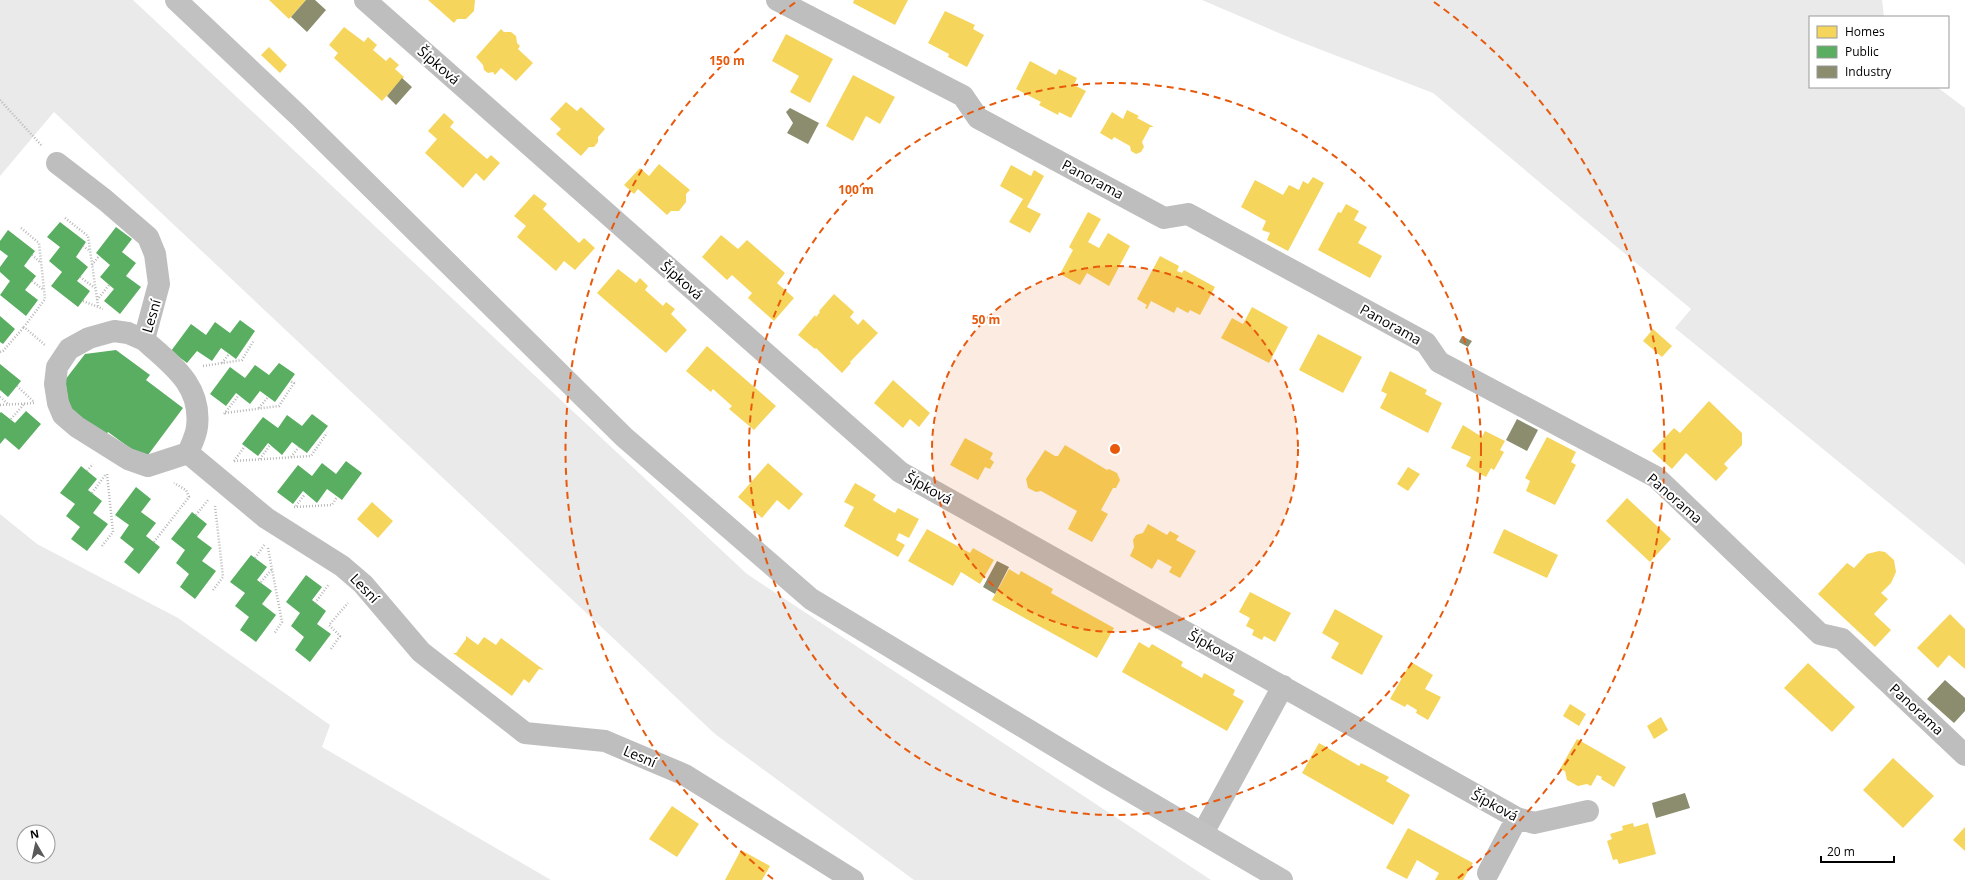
<svg xmlns="http://www.w3.org/2000/svg" width="1965" height="880" viewBox="0 0 1965 880" font-family="'Open Sans',sans-serif">
	<style>
		.green { fill: #eaeaea; fill-rule: evenodd }
		.homes { fill: #f6d55c }
		.public { fill: #5aae61 }
		.industry { fill: #8c8c6e }
		.lines { fill: none; stroke-linecap: round; stroke-linejoin: round }
		.path { stroke: #b8b8b8; stroke-width: 2.5; stroke-dasharray: 1 2; stroke-linecap: butt }
		.street { stroke: #bebebe; stroke-width: 22 }
		.secondary { stroke: #c1c1c1; stroke-width: 22 }
		.ring { fill: none; stroke: #e8590c; stroke-width: 2; stroke-dasharray: 7 5 }
		.labels { text-anchor: middle; dominant-baseline: central; stroke-width: 4; stroke-linejoin: round; paint-order: stroke }
		.street-label { font-size: 14px; fill: #000; stroke: #fff }
		.centre { fill: #e8590c; stroke: #fff; stroke-width: 2 }
		.ring-label { font-size: 12px; text-anchor: middle; font-weight: bold; fill: #e8590c; stroke: #fff; stroke-width: 4; stroke-linejoin: round; paint-order: stroke }
	</style>
	<rect width="100%" height="100%" fill="#fff"/>
	<path class="green" d="M 0,0 L 133,0 L 747,574 L 1211,880 L 914,880 L 715,734 L 54,112 L 0,176 Z
		M 1202,0 L 1882,0 L 1884,17 L 1810,17 L 1810,87 L 1937,87 L 1965,108 L 1965,565 L 1675,328 L 1691,309 L 1433,93 L 1293,39 Z
		M 0,514 L 37,544 L 178,618 L 330,725 L 322,747 L 551,880 L 0,880 ZM 24,832 L 48,832 L 48,856 L 24,856 Z"/>
	<path class="homes" d="M 269,0 L 306,0 L 289,19 Z
		M 428,0 L 475,0 L 474,11 L 466,19 L 457,19 L 454,23 Z
		M 854,0 L 908,0 L 895,25 L 853,3 Z
		M 945,11 L 975,25 L 973,29 L 984,35 L 967,67 L 948,57 L 949,54 L 928,43 Z
		M 344,27 L 364,42 L 368,37 L 377,45 L 373,50 L 386,61 L 390,57 L 399,65 L 395,69 L 404,77 L 382,101 L 334,58 L 338,53 L 329,45 Z
		M 501,29 L 504,32 L 511,32 L 516,36 L 517,43 L 520,46 L 518,49 L 533,63 L 516,81 L 501,68 L 495,75 L 493,72 L 488,73 L 484,70 L 483,65 L 476,57 Z
		M 786,34 L 833,59 L 810,103 L 790,92 L 799,76 L 772,61 Z
		M 269,47 L 287,65 L 280,73 L 261,55 Z
		M 1030,61 L 1056,75 L 1059,69 L 1077,78 L 1074,85 L 1086,91 L 1071,118 L 1059,112 L 1058,115 L 1039,105 L 1041,102 L 1016,89 Z
		M 853,75 L 895,97 L 880,124 L 866,116 L 853,141 L 826,126 Z
		M 566,102 L 577,111 L 581,107 L 605,129 L 598,137 L 598,142 L 594,147 L 589,147 L 581,156 L 556,134 L 561,129 L 550,119 Z
		M 1127,110 L 1139,116 L 1137,118 L 1154,127 L 1150,127 L 1142,142 L 1144,147 L 1141,152 L 1136,154 L 1131,151 L 1130,146 L 1114,137 L 1112,140 L 1100,133 L 1112,112 L 1123,119 Z
		M 444,113 L 454,122 L 450,127 L 487,159 L 491,155 L 500,163 L 484,181 L 476,173 L 463,188 L 425,153 L 437,139 L 428,131 Z
		M 659,164 L 690,190 L 686,194 L 686,202 L 679,211 L 671,211 L 667,215 L 638,189 L 634,194 L 624,185 L 640,168 L 649,176 Z
		M 1011,165 L 1031,176 L 1034,170 L 1044,176 L 1027,207 L 1041,214 L 1030,233 L 1009,222 L 1023,199 L 1000,186 Z
		M 1313,177 L 1324,183 L 1288,251 L 1267,240 L 1270,233 L 1262,230 L 1266,221 L 1241,207 L 1255,180 L 1283,195 L 1289,185 L 1299,190 L 1303,181 L 1308,184 Z
		M 534,194 L 547,204 L 543,209 L 579,243 L 584,238 L 595,248 L 575,270 L 564,261 L 556,271 L 517,237 L 526,226 L 514,216 Z
		M 1346,204 L 1359,211 L 1354,220 L 1367,227 L 1358,243 L 1382,256 L 1370,278 L 1318,250 L 1338,212 L 1341,213 Z
		M 1088,212 L 1101,219 L 1088,242 L 1099,248 L 1108,233 L 1130,246 L 1109,286 L 1087,273 L 1080,285 L 1060,274 L 1073,250 L 1069,247 Z
		M 721,235 L 738,249 L 747,240 L 785,273 L 777,283 L 794,298 L 774,321 L 748,298 L 752,293 L 732,275 L 727,280 L 702,257 Z
		M 1160,256 L 1179,266 L 1177,271 L 1182,273 L 1184,270 L 1215,287 L 1200,315 L 1190,310 L 1188,313 L 1177,307 L 1174,313 L 1151,301 L 1147,309 L 1145,308 L 1147,305 L 1137,299 Z
		M 618,269 L 636,283 L 640,278 L 648,286 L 645,290 L 663,306 L 666,302 L 675,309 L 671,314 L 687,330 L 666,353 L 597,293 Z
		M 834,294 L 854,312 L 850,317 L 858,325 L 863,319 L 878,333 L 850,362 L 851,363 L 842,373 L 816,348 L 815,349 L 798,335 L 815,315 L 816,317 L 820,312 L 819,311 Z
		M 1252,307 L 1288,327 L 1269,363 L 1221,338 L 1232,318 L 1243,324 Z
		M 1653,329 L 1672,346 L 1662,357 L 1643,341 Z
		M 1318,334 L 1362,357 L 1343,393 L 1299,370 Z
		M 707,346 L 776,406 L 754,430 L 729,409 L 732,406 L 713,389 L 711,392 L 686,371 Z
		M 1390,371 L 1427,390 L 1425,394 L 1442,403 L 1428,433 L 1380,408 L 1387,394 L 1381,391 Z
		M 893,380 L 930,413 L 919,427 L 910,419 L 903,428 L 874,403 Z
		M 1709,401 L 1742,433 L 1742,445 L 1724,464 L 1728,468 L 1716,481 L 1686,453 L 1672,469 L 1652,451 L 1674,428 L 1680,433 Z
		M 1463,425 L 1482,437 L 1485,431 L 1505,441 L 1500,450 L 1504,452 L 1494,470 L 1491,468 L 1486,477 L 1466,466 L 1471,457 L 1451,448 Z
		M 1547,437 L 1576,452 L 1571,462 L 1576,465 L 1555,505 L 1526,491 L 1530,481 L 1525,478 Z
		M 965,438 L 993,453 L 990,459 L 994,462 L 990,469 L 985,467 L 978,480 L 950,465 Z
		M 1065,445 L 1107,470 L 1109,469 L 1117,473 L 1120,480 L 1116,488 L 1113,488 L 1101,510 L 1108,514 L 1092,542 L 1068,529 L 1077,511 L 1041,491 L 1036,492 L 1028,488 L 1026,479 L 1045,450 L 1055,456 L 1058,456 Z
		M 768,463 L 803,494 L 789,510 L 777,500 L 762,518 L 738,497 Z
		M 1408,467 L 1420,474 L 1408,491 L 1397,484 Z
		M 855,483 L 876,495 L 873,500 L 884,507 L 895,513 L 898,508 L 919,519 L 909,538 L 899,533 L 896,540 L 905,545 L 898,557 L 844,526 L 854,507 L 844,502 Z
		M 1627,498 L 1671,539 L 1650,562 L 1606,521 Z
		M 372,502 L 393,521 L 378,538 L 357,519 Z
		M 1148,524 L 1167,535 L 1170,531 L 1179,536 L 1176,540 L 1196,551 L 1180,578 L 1169,572 L 1172,567 L 1158,559 L 1152,569 L 1130,556 L 1134,547 L 1133,540 L 1136,535 L 1143,533 Z
		M 927,529 L 970,553 L 973,548 L 994,560 L 980,584 L 961,572 L 953,586 L 908,561 Z
		M 1504,529 L 1558,555 L 1547,578 L 1493,553 Z
		M 1879,551 L 1885,552 L 1894,560 L 1896,572 L 1891,583 L 1881,593 L 1888,599 L 1874,614 L 1891,630 L 1875,647 L 1818,594 L 1847,563 L 1854,568 L 1867,554 Z
		M 1009,569 L 1019,575 L 1021,571 L 1053,589 L 1051,593 L 1114,628 L 1097,658 L 992,600 Z
		M 1250,592 L 1291,613 L 1275,642 L 1264,636 L 1262,640 L 1252,635 L 1254,630 L 1246,626 L 1250,618 L 1239,612 Z
		M 1335,609 L 1383,636 L 1362,675 L 1331,658 L 1339,643 L 1322,633 Z
		M 1950,614 L 1965,629 L 1965,669 L 1949,655 L 1938,668 L 1917,648 Z
		M 466,636 L 478,645 L 484,637 L 496,645 L 501,638 L 544,670 L 539,669 L 529,683 L 524,679 L 512,696 L 453,653 L 456,653 L 466,639 Z
		M 1139,642 L 1149,648 L 1152,644 L 1183,662 L 1181,666 L 1202,678 L 1204,673 L 1235,690 L 1233,695 L 1244,701 L 1227,731 L 1122,672 Z
		M 1411,662 L 1433,675 L 1425,689 L 1441,697 L 1428,720 L 1416,713 L 1417,710 L 1407,704 L 1405,707 L 1390,699 Z
		M 1808,663 L 1855,707 L 1832,732 L 1784,688 Z
		M 1570,704 L 1586,714 L 1579,726 L 1563,716 Z
		M 1661,717 L 1668,730 L 1654,739 L 1647,726 Z
		M 1577,739 L 1626,767 L 1614,787 L 1601,779 L 1602,777 L 1597,775 L 1591,786 L 1587,784 L 1578,786 L 1567,780 L 1565,771 L 1560,769 Z
		M 1319,743 L 1359,766 L 1361,763 L 1389,777 L 1386,781 L 1410,795 L 1393,825 L 1302,773 Z
		M 1893,758 L 1934,796 L 1903,828 L 1863,790 Z
		M 672,806 L 699,824 L 677,857 L 649,839 Z
		M 1633,823 L 1634,827 L 1648,823 L 1656,854 L 1619,864 L 1617,859 L 1613,860 L 1607,841 L 1612,839 L 1610,834 L 1623,830 L 1622,826 Z
		M 1965,827 L 1965,851 L 1953,840 Z
		M 1408,828 L 1473,863 L 1463,880 L 1435,880 L 1439,873 L 1417,860 L 1407,879 L 1386,868 Z
		M 741,850 L 770,866 L 762,880 L 725,880 Z"/>
	<path class="public" d="M 60,222 L 86,242 L 76,257 L 88,267 L 77,281 L 90,291 L 78,307 L 51,286 L 62,272 L 49,261 L 60,247 L 47,237 Z
		M 116,227 L 132,239 L 122,252 L 136,263 L 126,276 L 141,287 L 120,314 L 104,301 L 114,289 L 100,277 L 110,265 L 96,253 Z
		M 8,230 L 35,251 L 24,266 L 36,276 L 25,290 L 38,300 L 26,316 L 0,295 L 10,281 L 0,272 L 0,267 L 8,256 L 0,250 L 0,241 Z
		M 0,316 L 15,329 L 3,344 L 0,342 Z
		M 240,320 L 255,331 L 236,359 L 221,348 L 212,361 L 197,351 L 187,363 L 171,351 L 191,324 L 206,335 L 215,322 L 230,333 Z
		M 116,350 L 150,375 L 146,380 L 183,408 L 145,459 L 108,432 L 104,437 L 70,411 L 65,380 L 85,354 Z
		M 279,363 L 295,374 L 275,402 L 260,391 L 250,404 L 236,393 L 226,406 L 210,394 L 230,367 L 245,378 L 255,365 L 269,375 Z
		M 0,364 L 21,381 L 8,397 L 0,390 Z
		M 26,411 L 41,424 L 19,450 L 5,438 L 0,444 L 0,413 L 1,412 L 15,423 Z
		M 312,414 L 328,426 L 307,453 L 292,442 L 282,455 L 268,443 L 258,456 L 242,444 L 263,417 L 278,428 L 287,415 L 302,426 Z
		M 346,461 L 362,473 L 342,500 L 327,489 L 317,503 L 303,491 L 293,504 L 277,492 L 298,465 L 312,476 L 322,463 L 336,474 Z
		M 81,466 L 97,479 L 88,490 L 102,501 L 93,513 L 108,524 L 87,551 L 71,539 L 80,527 L 66,516 L 75,504 L 60,493 Z
		M 136,487 L 151,499 L 141,512 L 156,523 L 146,536 L 160,547 L 139,574 L 124,562 L 134,549 L 120,538 L 129,525 L 115,515 Z
		M 192,512 L 207,524 L 197,537 L 212,548 L 202,561 L 216,571 L 195,599 L 180,587 L 189,574 L 176,563 L 185,550 L 171,539 Z
		M 251,555 L 267,567 L 257,580 L 272,591 L 262,604 L 276,615 L 256,642 L 240,630 L 249,617 L 235,606 L 245,593 L 230,582 Z
		M 306,575 L 322,587 L 312,600 L 326,611 L 317,624 L 331,634 L 310,662 L 295,650 L 304,637 L 291,626 L 300,613 L 286,602 Z"/>
	<path class="industry" d="M 306,0 L 315,0 L 326,10 L 307,32 L 291,17 Z
		M 402,78 L 412,87 L 396,105 L 387,96 Z
		M 790,108 L 819,123 L 808,144 L 787,133 L 793,123 L 786,112 Z
		M 1462,336 L 1472,341 L 1468,347 L 1459,342 Z
		M 1517,419 L 1538,430 L 1527,451 L 1506,440 Z
		M 997,561 L 1009,567 L 995,594 L 983,587 Z
		M 1945,680 L 1965,698 L 1965,711 L 1954,723 L 1927,699 Z
		M 1685,793 L 1690,808 L 1656,818 L 1652,803 Z"/>
	<g class="lines">
		<path class="path" d="M 0,100 L 42,146
			M 65,218 L 88,236 L 98,306
			M 21,228 L 39,243 L 45,299 L 24,327 L 45,345
			M 83,246 L 90,251
			M 32,255 L 41,263
			M 92,265 L 99,256
			M 80,277 L 95,288
			M 32,281 L 44,290
			M 97,300 L 109,285
			M 83,301 L 103,309
			M 0,352 L 3,351 L 24,327
			M 222,363 L 229,354
			M 203,366 L 242,360 L 254,340
			M 17,386 L 33,401
			M 0,397 L 8,404
			M 0,405 L 35,403
			M 259,408 L 268,397
			M 225,413 L 279,406 L 294,383 L 290,381
			M 224,414 L 239,395
			M 11,419 L 25,403
			M 291,457 L 299,447
			M 260,459 L 270,445
			M 234,461 L 311,456 L 327,433
			M 234,461 L 245,446
			M 87,471 L 93,464
			M 92,493 L 106,474
			M 296,506 L 305,494
			M 294,507 L 332,505 L 337,497
			M 196,515 L 208,500
			M 154,542 L 189,497 L 186,490 L 174,483
			M 102,546 L 113,532 L 107,474
			M 268,548 L 282,622 L 274,634
			M 255,558 L 265,544
			M 261,582 L 272,569
			M 213,590 L 223,577 L 215,506
			M 315,603 L 329,584
			M 331,649 L 340,636 L 329,625 L 348,603"/>
		<path class="street" d="M 365,0 L 900,472 L 1517,818 L 1534,823 L 1588,811
			M 777,0 L 963,96 L 978,118 L 1164,218 L 1188,214 L 1426,343 L 1439,362 L 1656,477 L 1820,634 L 1842,639 L 1965,755
			M 57,163 L 105,200 L 148,237 L 155,254 L 159,284 L 144,340 C 172,365 202,385 197,427 C 196,436 191,445 188,453 L 266,518 L 342,566 L 363,584 L 421,652 L 525,733 L 605,741 L 685,775 L 853,880
			M 144,340 L 128,333 L 114,331 L 89,338 L 69,349 L 57,367 L 55,384 L 58,403 L 63,415 L 77,427 L 128,459 L 148,466 L 188,453
			M 1203,833 L 1283,686
			M 1488,873 L 1517,818"/>
		<path class="secondary" d="M 176,0 L 299,116 L 624,437 L 811,599 L 1106,777 L 1282,880"/>
	</g>
	<circle cx="1115" cy="449" r="183" fill="#e8590c" fill-opacity=".12"/>
	<g class="ring">
		<circle cx="1115" cy="449" r="183"/>
		<circle cx="1115" cy="449" r="366"/>
		<path d="M773 879A549 549 0 0 1 796 2M1434 2A549 549 0 0 1 1457 879"/>
	</g>
	<g class="labels">
		<g class="street-label">
			<text transform="translate(439 65) rotate(41)">Šípková</text>
			<text transform="translate(1093 179) rotate(28)">Panorama</text>
			<text transform="translate(682 280) rotate(41)">Šípková</text>
			<text transform="translate(151 316) rotate(-74)">Lesní</text>
			<text transform="translate(1391 324) rotate(29)">Panorama</text>
			<text transform="translate(929 488) rotate(29)">Šípková</text>
			<text transform="translate(1675 498) rotate(41)">Panorama</text>
			<text transform="translate(365 588) rotate(46)">Lesní</text>
			<text transform="translate(1212 646) rotate(29)">Šípková</text>
			<text transform="translate(1917 709) rotate(43)">Panorama</text>
			<text transform="translate(640 756) rotate(23)">Lesní</text>
			<text transform="translate(1495 805) rotate(28)">Šípková</text>
		</g>
	</g>
	<circle cx="1115" cy="449" r="6" class="centre"/>
	<g class="ring-label">
		<text x="727" y="65">150 m</text>
		<text x="856" y="194">100 m</text>
		<text x="986" y="324">50 m</text>
	</g>
	<rect x="1809" y="16" width="140" height="72" fill="#ffffff" stroke="#999999"/>
	<rect x="1817" y="26" width="20" height="12" fill="#f6d55c" stroke="#999999"/>
	<text x="1845" y="36" font-size="12" fill="#000000">Homes</text>
	<rect x="1817" y="46" width="20" height="12" fill="#5aae61" stroke="#999999"/>
	<text x="1845" y="56" font-size="12" fill="#000000">Public</text>
	<rect x="1817" y="66" width="20" height="12" fill="#8c8c6e" stroke="#999999"/>
	<text x="1845" y="76" font-size="12" fill="#000000">Industry</text>
	<g transform="translate(36 844) rotate(351)"><circle r="19" fill="#ffffff" stroke="#999999"/>
	<path d="M0-3L7 15L0 10L-7 15Z" fill="#595959"/>
	<text y="-6" font-size="11" font-weight="bold" text-anchor="middle" fill="#000000">N</text>
	</g>
	<path d="M1821 856v6h73v-6" fill="none" stroke="#000000" stroke-width="2"/>
	<text x="1827" y="856" font-size="12" fill="#000000" stroke="#ffffff" stroke-width="3" paint-order="stroke">20 m</text>
</svg>
